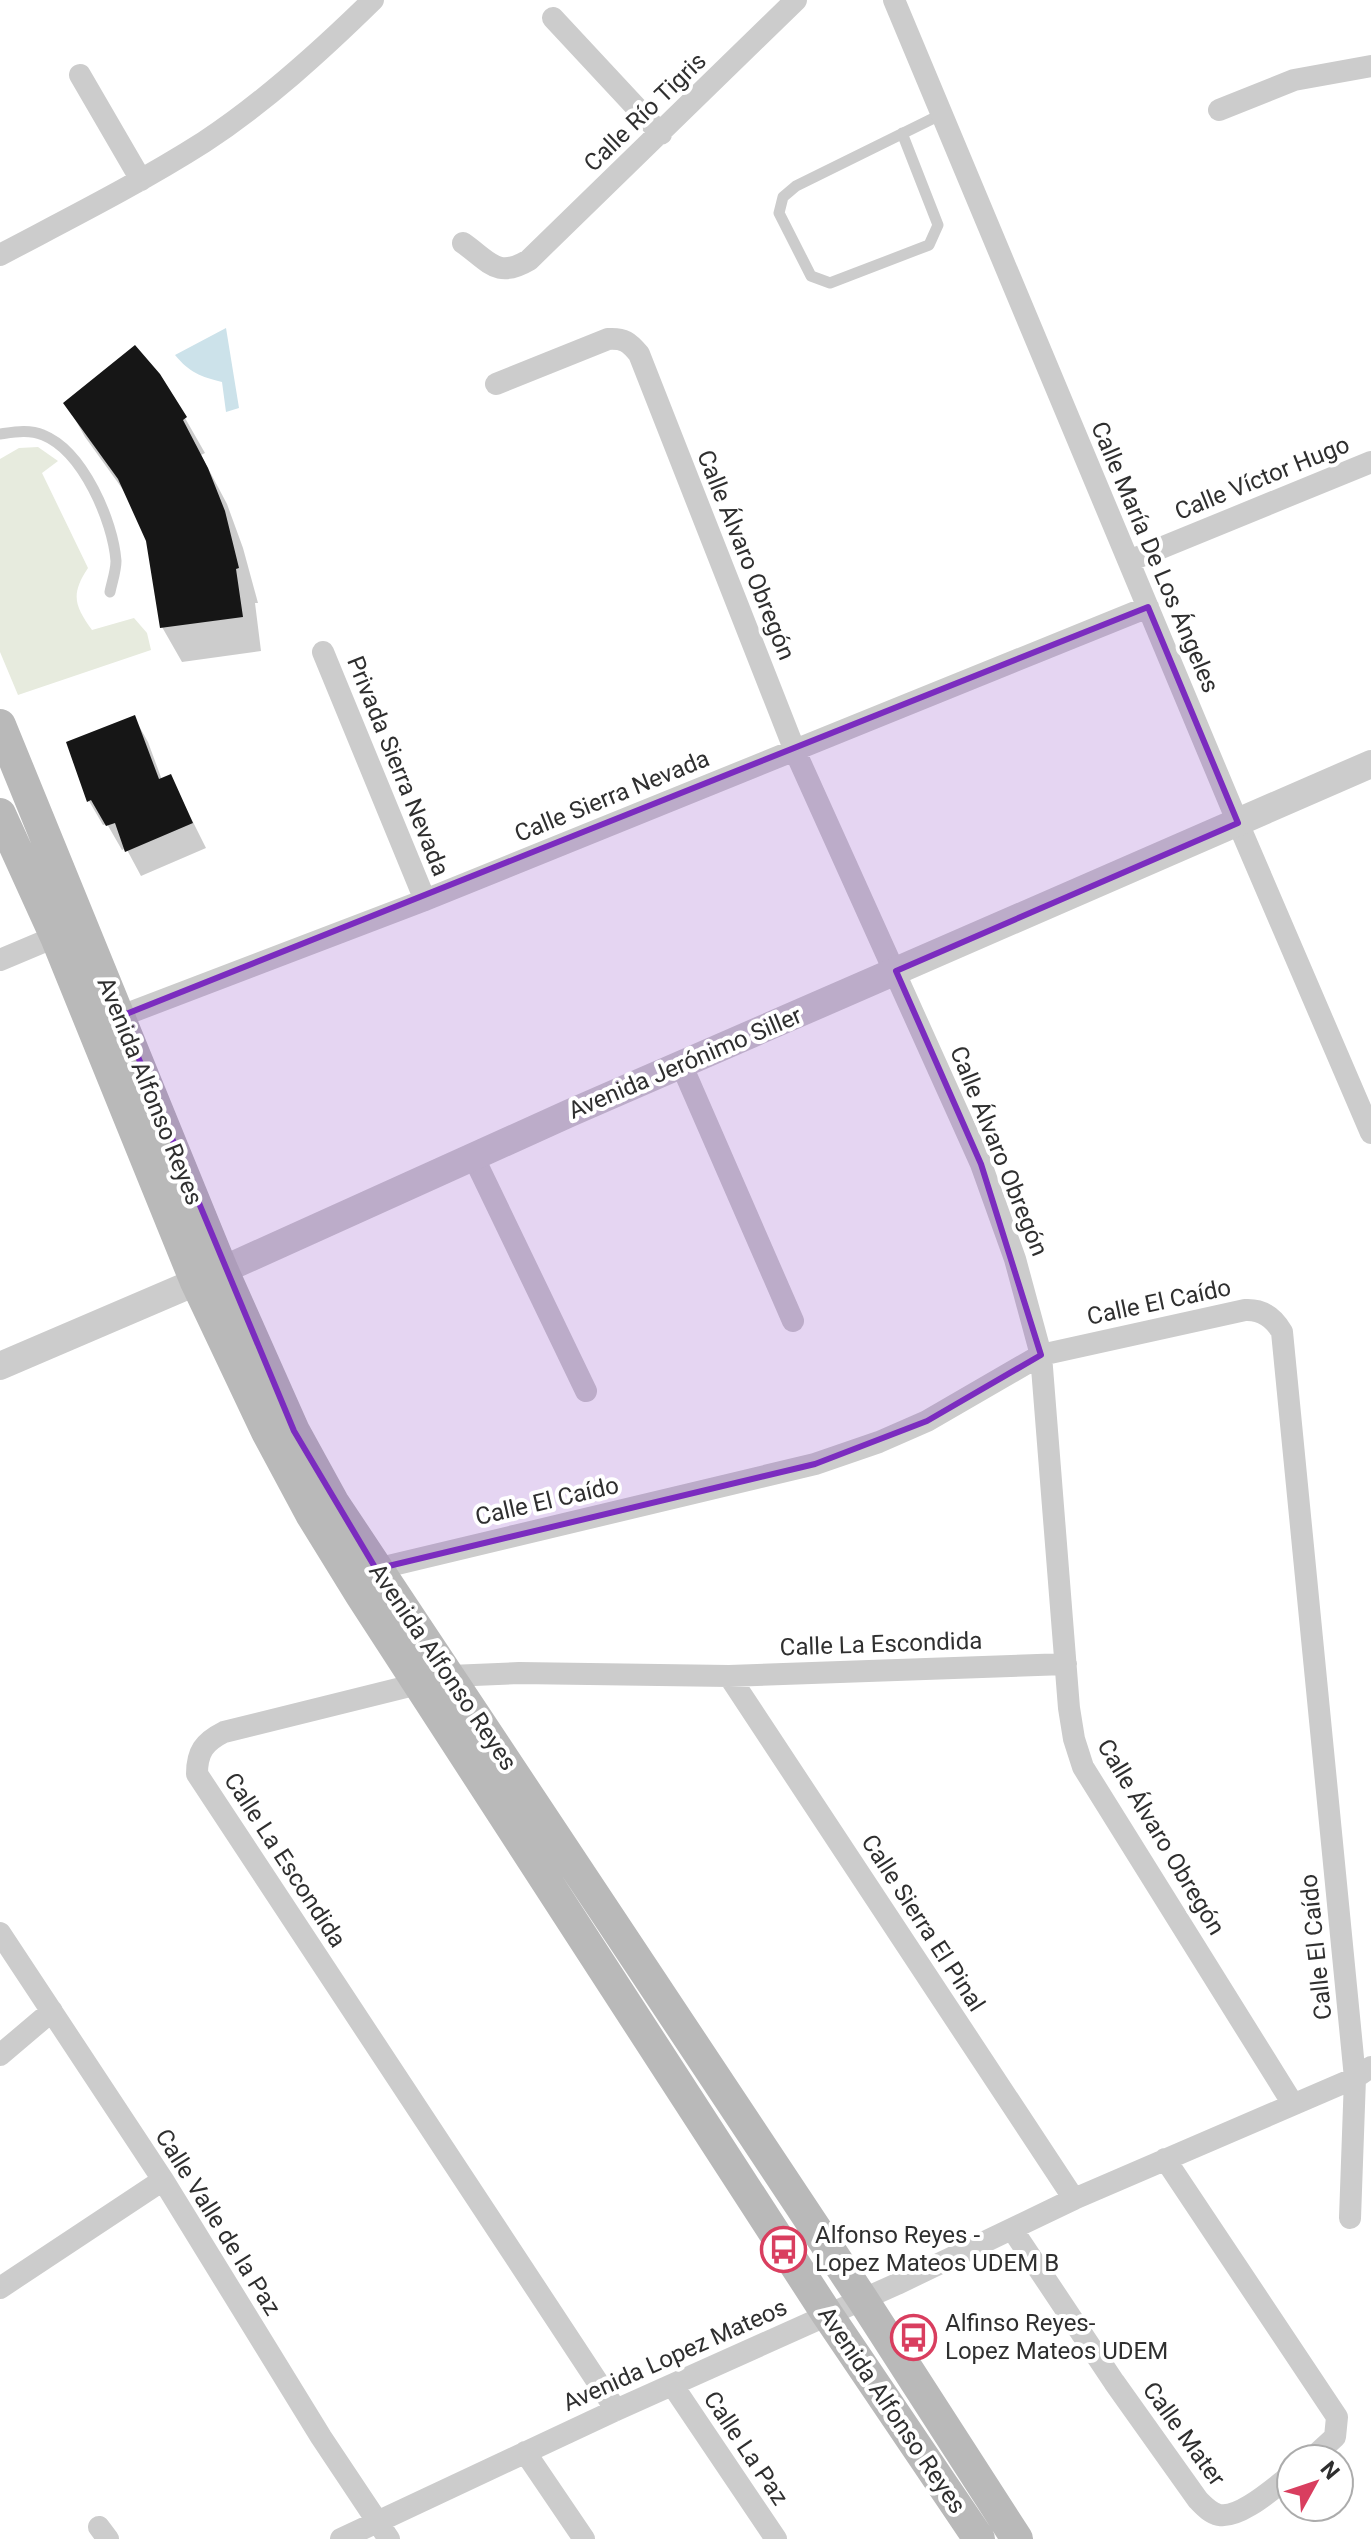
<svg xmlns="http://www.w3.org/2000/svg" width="1371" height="2539" viewBox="0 0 1371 2539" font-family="Roboto,sans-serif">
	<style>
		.green { fill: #e7ebde }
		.water { fill: #cce2ea }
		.shadow { fill: #0003 }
		.building { fill: #161616 }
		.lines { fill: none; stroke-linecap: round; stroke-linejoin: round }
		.service { stroke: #ccc; stroke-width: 11 }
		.minor { stroke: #ccc; stroke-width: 22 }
		.tertiary { stroke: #ccc; stroke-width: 28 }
		.secondary { stroke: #b9b9b9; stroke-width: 32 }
		.marked { fill: #7b2cbf; fill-opacity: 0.2; stroke: #7b2cbf; stroke-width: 6; stroke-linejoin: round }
		.labels { text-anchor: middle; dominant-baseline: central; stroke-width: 8; stroke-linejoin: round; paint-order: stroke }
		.street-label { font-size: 24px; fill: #2f2f2f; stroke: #fff }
		.poi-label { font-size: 24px; fill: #2f2f2f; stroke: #fff; text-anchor: start }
	</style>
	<rect width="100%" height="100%" fill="#fff"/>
	<path class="green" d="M 38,447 L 58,461 L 42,473 L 88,568 C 70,595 75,606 92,630 L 134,618 L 147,633 L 151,650 L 18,695 L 0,652 L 0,459 L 19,448 Z"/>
	<path class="water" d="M 226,328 L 239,408 L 226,412 L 222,382 C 201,377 189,372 175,355 Z"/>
	<path class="shadow" d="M 66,403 L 185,418 L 205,453 L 201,455 L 227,504 L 243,548 L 258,603 L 255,603 L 261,651 L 182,662 L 162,627 L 148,540 L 129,498 L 85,437 Z
		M 134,717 L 148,742 L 162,780 L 170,776 L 206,848 L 141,876 L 126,848 L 122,850 L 107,824 L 103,825 L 89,801 Z"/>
	<path class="building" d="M 135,345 L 160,374 L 187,417 L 183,420 L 208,468 L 225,511 L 239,568 L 236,569 L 243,617 L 160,628 L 146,541 L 118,479 L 63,403 Z
		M 135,715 L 159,779 L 171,774 L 193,823 L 125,852 L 115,823 L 106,826 L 91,800 L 87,802 L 66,742 Z"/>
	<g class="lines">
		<path class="service" d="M 902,133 L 938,225 L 929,245 L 830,283 L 811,276 L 779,213 L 783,197 L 796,186 L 942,114
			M 0,434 C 14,432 29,429 43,435 C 83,451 113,521 116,561 C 116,571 112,582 110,592"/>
		<path class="minor" d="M 894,0 L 1238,823 L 1371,1133
			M 553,18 L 661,134
			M 80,75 L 141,180
			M 1219,110 L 1294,80 L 1371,66
			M 463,243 C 490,262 497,279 529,260 L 796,0
			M 0,255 C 68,219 138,184 204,142 C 265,102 321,51 373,0
			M 496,384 L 608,339 C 624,338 629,342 639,354 L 795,751 L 981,1164 L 1015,1259 L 1041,1355 L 1069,1708 L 1074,1739 L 1083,1767 L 1293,2104
			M 1129,561 L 1371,462
			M 323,652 L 425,900
			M 0,960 L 69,931
			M 108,1021 L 425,900 L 1148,607
			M 682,1066 L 793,1321
			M 473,1156 L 586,1391
			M 376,1569 L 815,1464 L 879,1442 L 927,1421 L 1041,1355 L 1245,1310 C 1262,1309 1274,1318 1282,1332 L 1355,2078 L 1350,2218
			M 729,1676 L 1074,2199
			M 0,1933 L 163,2180 L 321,2437 L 389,2539
			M 0,2055 L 52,2011
			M 1165,2159 L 1337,2417 L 1335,2437 L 1311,2459
			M 1012,2229 L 1114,2382 L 1198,2500 C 1204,2506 1210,2513 1219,2515 C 1240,2519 1275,2487 1291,2475
			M 0,2288 L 163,2180
			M 673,2386 L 776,2539
			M 616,2410 L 197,1774 C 197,1752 204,1742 224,1732 L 450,1676 L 519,1673 L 729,1676 L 1066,1664
			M 525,2452 L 584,2539
			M 99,2527 L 108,2539
			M 341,2539 L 616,2410 L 897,2284 L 1074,2199 L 1355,2078 L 1371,2067"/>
		<path class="tertiary" d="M 0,1366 L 196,1282 L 570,1113 L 1371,764"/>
		<path class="secondary" d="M 0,725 L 222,1269 L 294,1431 L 333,1502 L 863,2300 L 1017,2539
			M 0,814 L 56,937 L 196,1282 L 267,1432 L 311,1514 L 361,1595 L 827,2314 L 979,2539"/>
	</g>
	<path class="marked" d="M 1148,607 L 1238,823 L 896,971 L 981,1164 L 1041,1355 L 927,1421 L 815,1464 L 376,1569 L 294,1431 L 121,1016 Z"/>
	<defs>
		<symbol id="bus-ring" viewBox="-11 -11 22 22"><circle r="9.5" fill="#fff" stroke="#d93e5f" stroke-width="1.5"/><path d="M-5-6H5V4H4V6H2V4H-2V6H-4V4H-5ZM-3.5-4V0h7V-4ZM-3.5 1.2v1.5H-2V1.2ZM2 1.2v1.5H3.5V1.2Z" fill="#d93e5f"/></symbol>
	</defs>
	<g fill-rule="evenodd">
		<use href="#bus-ring" x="758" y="2224" width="51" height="51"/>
		<use href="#bus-ring" x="888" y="2312" width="51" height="51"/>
	</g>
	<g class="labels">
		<g class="street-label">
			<text transform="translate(645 112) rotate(-44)">Calle Río Tigris</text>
			<text transform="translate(1262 478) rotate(-22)">Calle Víctor Hugo</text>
			<text transform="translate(746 555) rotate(68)">Calle Álvaro Obregón</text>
			<text transform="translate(1155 557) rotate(67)">Calle María De Los Ángeles</text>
			<text transform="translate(398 766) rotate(68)">Privada Sierra Nevada</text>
			<text transform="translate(612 796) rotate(-22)">Calle Sierra Nevada</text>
			<text transform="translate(685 1063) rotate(-23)">Avenida Jerónimo Siller</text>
			<text transform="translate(150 1091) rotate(68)">Avenida Alfonso Reyes</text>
			<text transform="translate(999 1151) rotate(68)">Calle Álvaro Obregón</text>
			<text transform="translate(1159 1302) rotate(-12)">Calle El Caído</text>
			<text transform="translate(547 1501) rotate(-13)">Calle El Caído</text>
			<text transform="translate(881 1644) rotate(-2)">Calle La Escondida</text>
			<text transform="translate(443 1667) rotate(56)">Avenida Alfonso Reyes</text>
			<text transform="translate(1161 1837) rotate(59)">Calle Álvaro Obregón</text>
			<text transform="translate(285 1860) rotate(57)">Calle La Escondida</text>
			<text transform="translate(923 1923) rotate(57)">Calle Sierra El Pinal</text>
			<text transform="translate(1316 1947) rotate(-96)">Calle El Caído</text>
			<text transform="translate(218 2222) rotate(58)">Calle Valle de la Paz</text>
			<text transform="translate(675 2355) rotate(-24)">Avenida Lopez Mateos</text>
			<text transform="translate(892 2410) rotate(56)">Avenida Alfonso Reyes</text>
			<text transform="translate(1184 2434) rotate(54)">Calle Mater</text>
			<text transform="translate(746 2448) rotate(56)">Calle La Paz</text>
		</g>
		<g class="poi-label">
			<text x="815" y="2235">Alfonso Reyes -<tspan x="815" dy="28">Lopez Mateos UDEM B</tspan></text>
			<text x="945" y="2323">Alfinso Reyes-<tspan x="945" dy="28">Lopez Mateos UDEM</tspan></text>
		</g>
	</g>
	<g transform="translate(1315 2483) rotate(50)"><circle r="38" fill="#ffffff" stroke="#acacac" stroke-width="2"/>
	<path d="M0-6L14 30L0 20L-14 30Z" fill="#d93e5f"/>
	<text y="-12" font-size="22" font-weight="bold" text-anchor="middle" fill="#2f2f2f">N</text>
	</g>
</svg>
